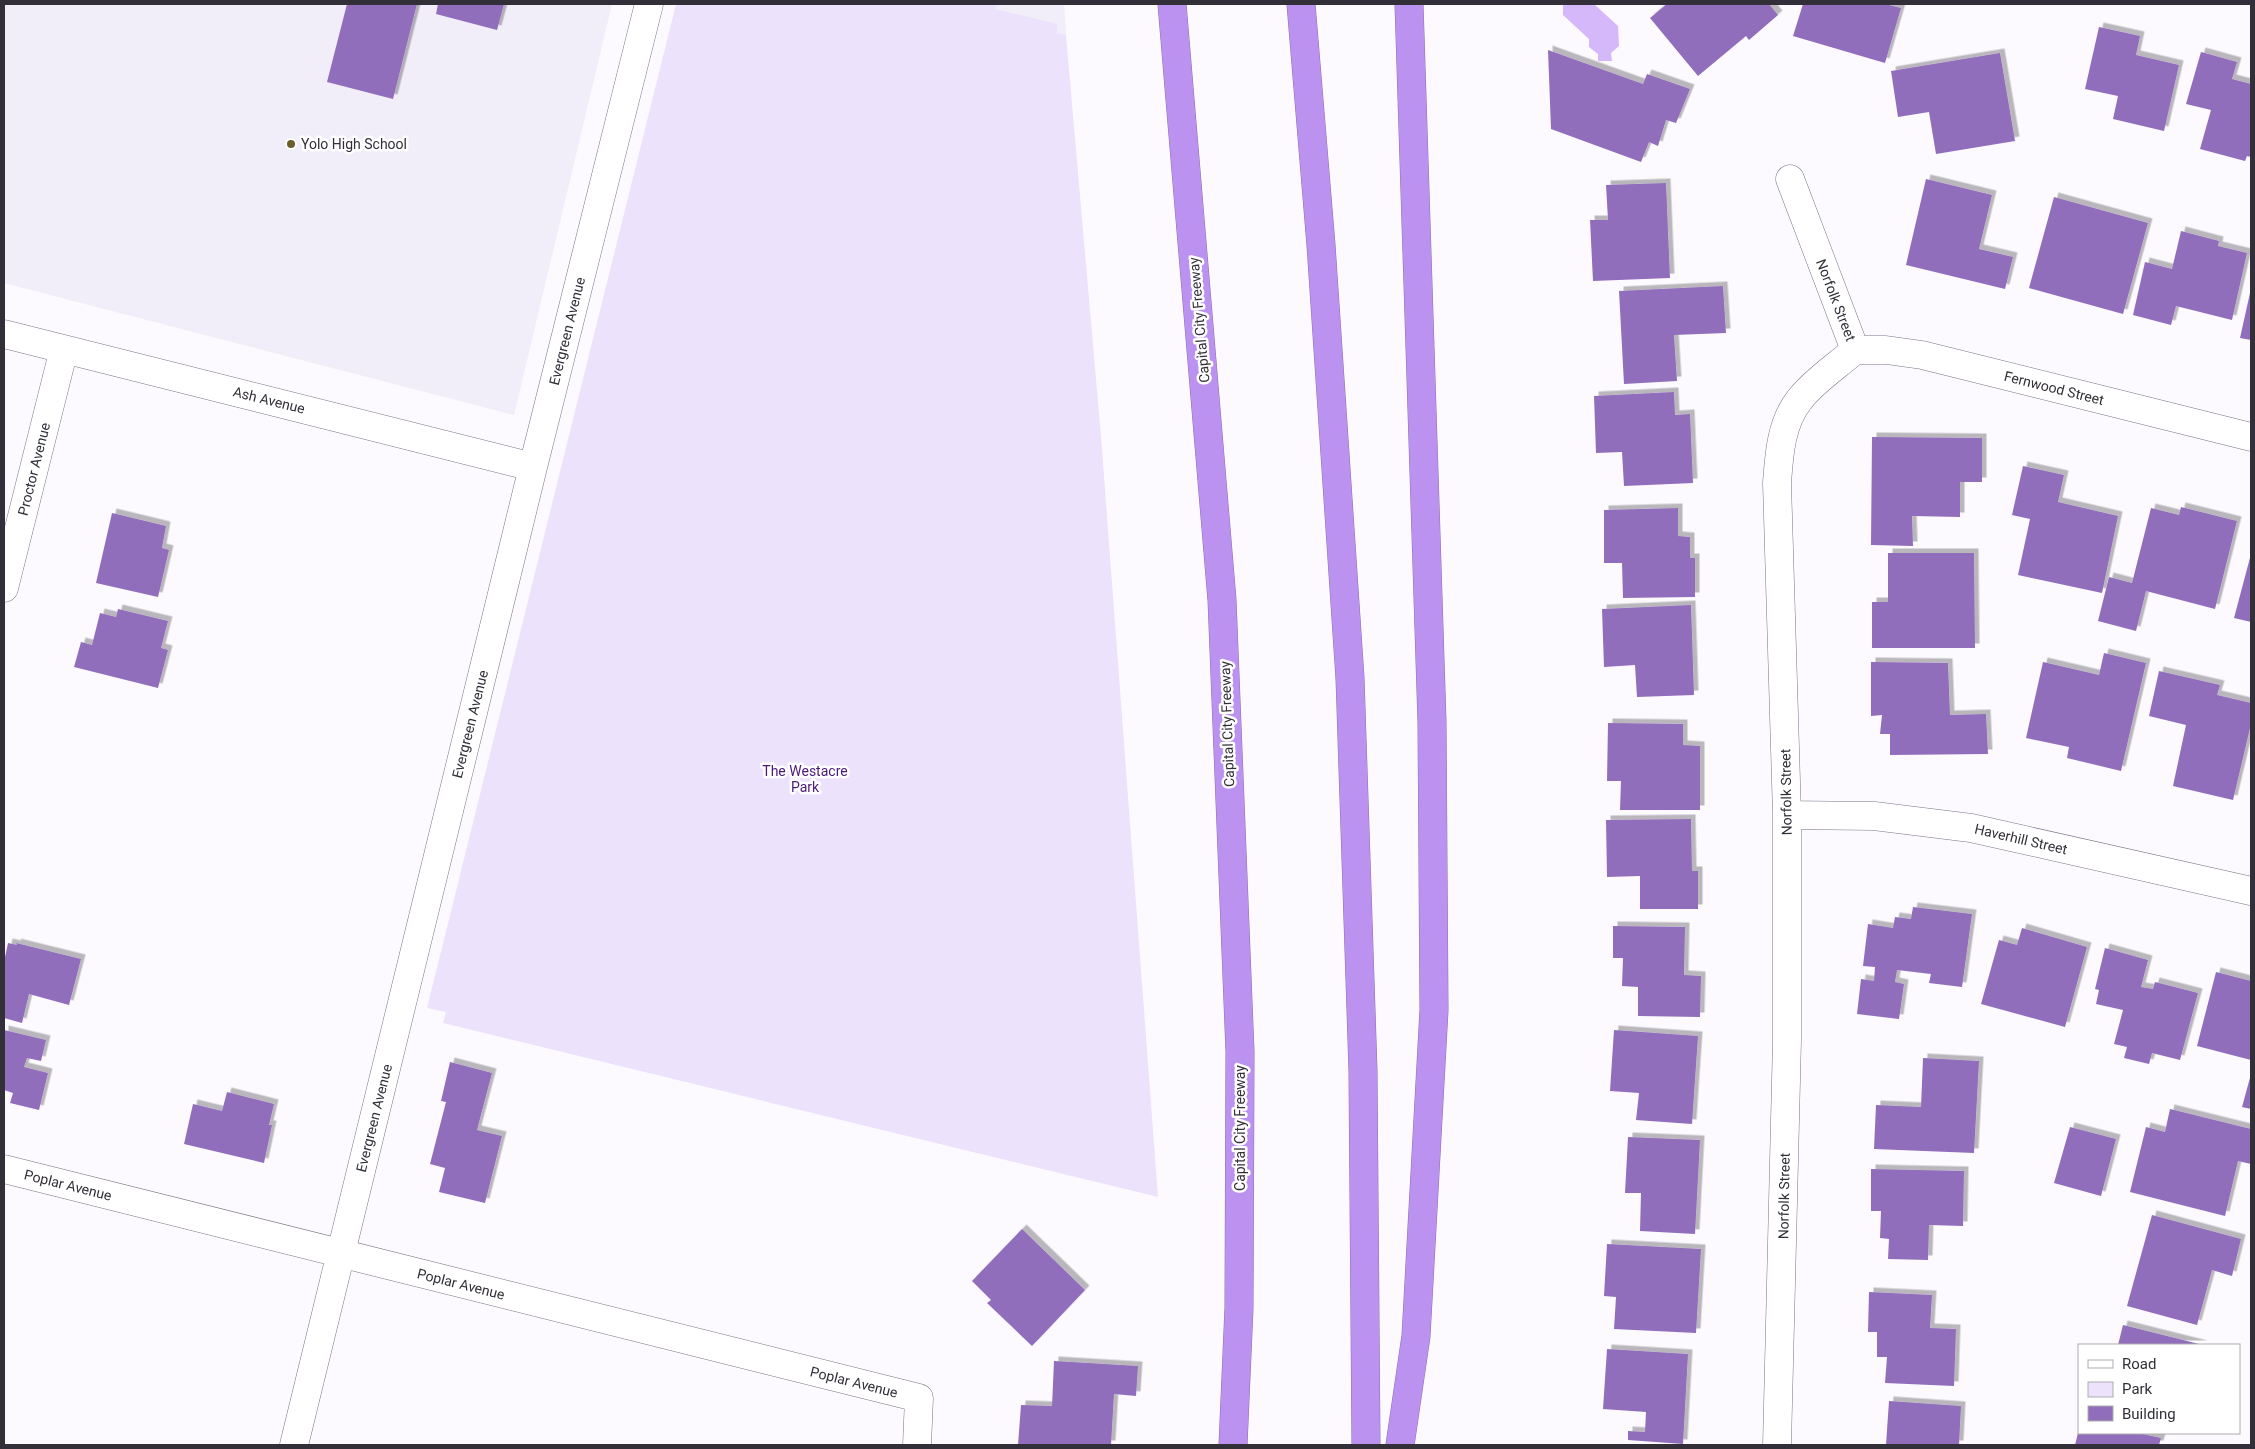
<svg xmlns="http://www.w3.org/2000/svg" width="2255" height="1449" viewBox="0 0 2255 1449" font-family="Roboto,sans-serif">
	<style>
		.built { fill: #f1edf9 }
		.green { fill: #ece2fb }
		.water { fill: #d4b8fa }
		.building { fill: #916ebb; filter: url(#shadow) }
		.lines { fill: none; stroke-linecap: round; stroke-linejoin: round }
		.minor-casing { stroke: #7b7387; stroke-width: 29 }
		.motorway-casing { stroke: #8c6fb0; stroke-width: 29 }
		.minor { stroke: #fff; stroke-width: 28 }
		.motorway { stroke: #bc92f0; stroke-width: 28 }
		.poi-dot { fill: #6c5e2b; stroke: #fff; stroke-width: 2 }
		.labels { text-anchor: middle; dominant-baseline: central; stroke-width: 5; stroke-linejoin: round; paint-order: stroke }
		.poi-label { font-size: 14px; fill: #332f38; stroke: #fff; text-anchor: start }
		.street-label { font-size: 14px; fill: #332f38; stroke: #fff }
		.park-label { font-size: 14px; fill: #4b1976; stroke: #fff }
	</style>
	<defs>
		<filter id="shadow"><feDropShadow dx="4.5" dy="-4.5" stdDeviation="0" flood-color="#0004"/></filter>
	</defs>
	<rect width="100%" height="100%" fill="#fcfaff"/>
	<path class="built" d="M 4,4 L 612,4 L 514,415 L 4,283 Z
		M 940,4 L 1064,4 L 1066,35 Z"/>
	<path class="green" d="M 676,4 L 996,4 L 995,9 L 1057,24 L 1057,33 L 1066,35 L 1101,436 L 1158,1197 L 443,1023 L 446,1012 L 427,1008 Z"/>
	<path class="water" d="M 1563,4 L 1594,4 L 1618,26 L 1619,46 L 1611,53 L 1612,61 L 1598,61 L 1598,54 L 1589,47 L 1589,39 L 1563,15 Z"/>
	<path class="building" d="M 347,4 L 417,4 L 393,99 L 327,82 Z
		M 438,4 L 504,4 L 497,30 L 436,14 Z
		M 1667,4 L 1769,4 L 1778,15 L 1749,40 L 1746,36 L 1698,76 L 1650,18 Z
		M 1803,4 L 1885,4 L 1901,8 L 1885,63 L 1793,36 Z
		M 2099,27 L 2140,36 L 2136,55 L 2179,65 L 2164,131 L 2113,119 L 2118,96 L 2085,89 Z
		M 1548,50 L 1643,84 L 1647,74 L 1690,89 L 1676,123 L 1666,120 L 1658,146 L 1649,142 L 1641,162 L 1551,129 Z
		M 2201,52 L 2237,62 L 2232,79 L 2251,84 L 2251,157 L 2247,156 L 2245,161 L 2200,149 L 2211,110 L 2186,104 Z
		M 2000,53 L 2015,141 L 1936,154 L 1929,112 L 1898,117 L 1891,71 Z
		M 1926,179 L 1992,195 L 1979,249 L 2013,257 L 2005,289 L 1906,265 Z
		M 1666,183 L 1670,278 L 1593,281 L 1590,220 L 1608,220 L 1606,185 Z
		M 2054,197 L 2148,223 L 2123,314 L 2029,288 Z
		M 2181,231 L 2219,241 L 2218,246 L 2247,253 L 2232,320 L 2176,306 L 2171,325 L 2133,315 L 2145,262 L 2172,269 Z
		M 1723,286 L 1726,333 L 1674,335 L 1677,381 L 1624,384 L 1619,291 Z
		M 2250,293 L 2251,293 L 2251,340 L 2240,338 Z
		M 1674,392 L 1675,415 L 1690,414 L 1693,483 L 1624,486 L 1622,452 L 1596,453 L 1594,396 Z
		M 1872,437 L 1982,438 L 1982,482 L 1960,482 L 1960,517 L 1912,516 L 1913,546 L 1871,545 Z
		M 2023,466 L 2064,475 L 2058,502 L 2118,516 L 2102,593 L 2018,575 L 2030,519 L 2012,515 Z
		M 2181,507 L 2237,521 L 2215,609 L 2146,591 L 2136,631 L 2098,621 L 2109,577 L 2132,583 L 2151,508 L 2179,515 Z
		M 1678,508 L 1678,536 L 1690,537 L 1690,558 L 1695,558 L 1695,597 L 1623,598 L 1622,563 L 1604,563 L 1604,510 Z
		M 112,513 L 166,526 L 162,548 L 169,550 L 158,597 L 96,583 Z
		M 1888,553 L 1974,553 L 1975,648 L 1872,648 L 1872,602 L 1888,602 Z
		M 2251,554 L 2251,622 L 2234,618 Z
		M 1691,605 L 1694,695 L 1637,697 L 1635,665 L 1604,667 L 1602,609 Z
		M 118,609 L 168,621 L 161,648 L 168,650 L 158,688 L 74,667 L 81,642 L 92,645 L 100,613 L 116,617 Z
		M 2104,653 L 2146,663 L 2121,771 L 2067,758 L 2069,747 L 2026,738 L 2043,662 L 2099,675 Z
		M 1871,662 L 1948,663 L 1950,715 L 1986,714 L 1988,754 L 1890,755 L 1890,734 L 1880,734 L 1882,715 L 1871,716 Z
		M 2159,671 L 2220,685 L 2217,695 L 2251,703 L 2251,724 L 2233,800 L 2173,786 L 2186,725 L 2149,716 Z
		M 1608,723 L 1683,724 L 1683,745 L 1700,746 L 1700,810 L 1620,810 L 1621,781 L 1607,781 Z
		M 1691,819 L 1692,871 L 1698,871 L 1698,909 L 1640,909 L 1640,876 L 1607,877 L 1606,820 Z
		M 1913,907 L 1972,914 L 1962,987 L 1929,983 L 1931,974 L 1897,970 L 1895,982 L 1904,984 L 1899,1019 L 1857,1014 L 1861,979 L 1874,981 L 1875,967 L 1863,966 L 1868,924 L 1893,928 L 1895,917 L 1911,919 Z
		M 1613,926 L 1685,927 L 1684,975 L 1701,976 L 1700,1017 L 1638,1016 L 1638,987 L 1622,986 L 1623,958 L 1613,958 Z
		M 2022,928 L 2087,947 L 2065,1027 L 1981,1004 L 1999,940 L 2017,945 Z
		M 8,943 L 17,945 L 16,943 L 81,959 L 69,1005 L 29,994 L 22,1023 L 4,1018 L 4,962 Z
		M 2105,948 L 2148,960 L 2141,987 L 2153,989 L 2155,982 L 2198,993 L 2180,1060 L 2152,1053 L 2149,1064 L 2124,1058 L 2127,1047 L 2114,1044 L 2123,1010 L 2096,1004 L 2099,990 L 2095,989 Z
		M 2216,972 L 2251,981 L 2251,1060 L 2197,1046 Z
		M 4,1030 L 46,1040 L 41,1061 L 27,1058 L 24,1067 L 48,1073 L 39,1110 L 10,1103 L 13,1093 L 4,1090 Z
		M 1614,1030 L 1698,1036 L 1692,1124 L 1636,1120 L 1639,1093 L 1610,1091 Z
		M 1923,1058 L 1979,1061 L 1974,1153 L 1874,1149 L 1876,1105 L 1921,1107 Z
		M 450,1062 L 492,1073 L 477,1130 L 502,1136 L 485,1203 L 439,1192 L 445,1168 L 430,1164 L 446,1102 L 441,1101 Z
		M 2251,1074 L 2251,1109 L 2242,1107 Z
		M 227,1092 L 274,1104 L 269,1125 L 272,1125 L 264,1163 L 184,1144 L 193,1104 L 222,1111 Z
		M 2170,1109 L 2251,1129 L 2251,1164 L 2238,1161 L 2225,1216 L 2130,1192 L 2146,1127 L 2165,1132 Z
		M 2070,1127 L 2116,1139 L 2101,1196 L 2054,1183 Z
		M 1628,1137 L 1700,1140 L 1695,1234 L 1640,1231 L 1641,1193 L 1625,1193 Z
		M 1871,1169 L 1964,1171 L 1963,1226 L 1929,1225 L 1928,1260 L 1888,1259 L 1889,1239 L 1880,1238 L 1881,1211 L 1871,1211 Z
		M 2152,1215 L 2241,1239 L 2232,1276 L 2212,1270 L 2197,1325 L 2127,1306 Z
		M 1022,1229 L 1085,1290 L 1032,1346 L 987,1303 L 991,1300 L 972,1281 Z
		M 1607,1244 L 1701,1249 L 1696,1333 L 1614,1329 L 1616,1297 L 1604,1296 Z
		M 1869,1292 L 1932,1295 L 1930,1328 L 1956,1329 L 1954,1386 L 1885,1383 L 1887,1357 L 1877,1357 L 1877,1332 L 1868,1332 Z
		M 2123,1325 L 2203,1345 L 2118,1345 Z
		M 1607,1349 L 1688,1354 L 1683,1444 L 1628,1440 L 1628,1431 L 1645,1432 L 1646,1412 L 1603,1409 Z
		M 1054,1361 L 1138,1366 L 1136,1396 L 1114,1394 L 1111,1445 L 1018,1445 L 1021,1405 L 1052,1406 Z
		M 1889,1401 L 1961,1406 L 1959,1445 L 1886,1445 Z
		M 2078,1433 L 2138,1433 L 2161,1438 L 2159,1445 L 2075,1445 Z"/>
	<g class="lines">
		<defs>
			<path id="minor" d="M 1790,179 L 1855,350
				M 4,334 L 533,467
				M 1855,350 L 1886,350 L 1922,355 L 2251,437
				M 4,588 L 64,349
				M 1787,815 L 1874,816 L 1971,828 L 2251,891
				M 4,1169 L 919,1398 L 917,1445
				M 294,1445 L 533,467 L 649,4
				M 1777,1445 L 1787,1040 L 1787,815 L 1777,483 C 1779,455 1781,422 1800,399 C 1815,380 1837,366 1855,350"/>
			<path id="motorway" d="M 1172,4 L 1222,600 L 1240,1052 L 1239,1308 L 1233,1445
				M 1301,4 L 1321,245 L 1350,678 L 1363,1071 L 1366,1445
				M 1400,1445 L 1416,1336 L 1434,1010 L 1432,722 L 1409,4"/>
		</defs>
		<use href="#minor" class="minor-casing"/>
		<use href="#motorway" class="motorway-casing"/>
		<use href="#minor" class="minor"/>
		<use href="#motorway" class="motorway"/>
	</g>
	<circle class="poi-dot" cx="291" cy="144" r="5"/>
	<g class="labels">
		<g class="poi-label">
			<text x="301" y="144">Yolo High School</text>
		</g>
		<g class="street-label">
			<text transform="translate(1836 300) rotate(69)">Norfolk Street</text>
			<text transform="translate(1199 320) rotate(-95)">Capital City Freeway</text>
			<text transform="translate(567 331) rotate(-76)">Evergreen Avenue</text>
			<text transform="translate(2054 388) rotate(14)">Fernwood Street</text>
			<text transform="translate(269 400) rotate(14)">Ash Avenue</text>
			<text transform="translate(34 469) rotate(-76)">Proctor Avenue</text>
			<text transform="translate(470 724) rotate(-76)">Evergreen Avenue</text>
			<text transform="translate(1227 724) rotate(-92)">Capital City Freeway</text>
			<text transform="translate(1786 792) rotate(-91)">Norfolk Street</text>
			<text transform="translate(2021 839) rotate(13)">Haverhill Street</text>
			<text transform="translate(374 1118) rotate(-76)">Evergreen Avenue</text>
			<text transform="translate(1240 1128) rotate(-90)">Capital City Freeway</text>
			<text transform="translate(68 1185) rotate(14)">Poplar Avenue</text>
			<text transform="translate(1784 1196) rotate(-89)">Norfolk Street</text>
			<text transform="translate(461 1284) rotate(14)">Poplar Avenue</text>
			<text transform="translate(854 1382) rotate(14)">Poplar Avenue</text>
		</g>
		<g class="park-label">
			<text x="805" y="771">The Westacre<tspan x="805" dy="16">Park</tspan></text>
		</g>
	</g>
	<rect width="2255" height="1449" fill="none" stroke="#332f38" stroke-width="10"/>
	<rect x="2078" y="1344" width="162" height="90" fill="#ffffff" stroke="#adacaf"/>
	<rect x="2088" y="1360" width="25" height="8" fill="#ffffff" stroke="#adacaf"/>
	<text x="2122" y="1369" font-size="15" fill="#332f38">Road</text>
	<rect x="2088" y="1382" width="25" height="15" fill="#ece2fb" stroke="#adacaf"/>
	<text x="2122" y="1394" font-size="15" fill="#332f38">Park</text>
	<rect x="2088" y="1406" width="25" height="15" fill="#916ebb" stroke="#adacaf"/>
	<text x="2122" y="1419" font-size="15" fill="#332f38">Building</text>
</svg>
